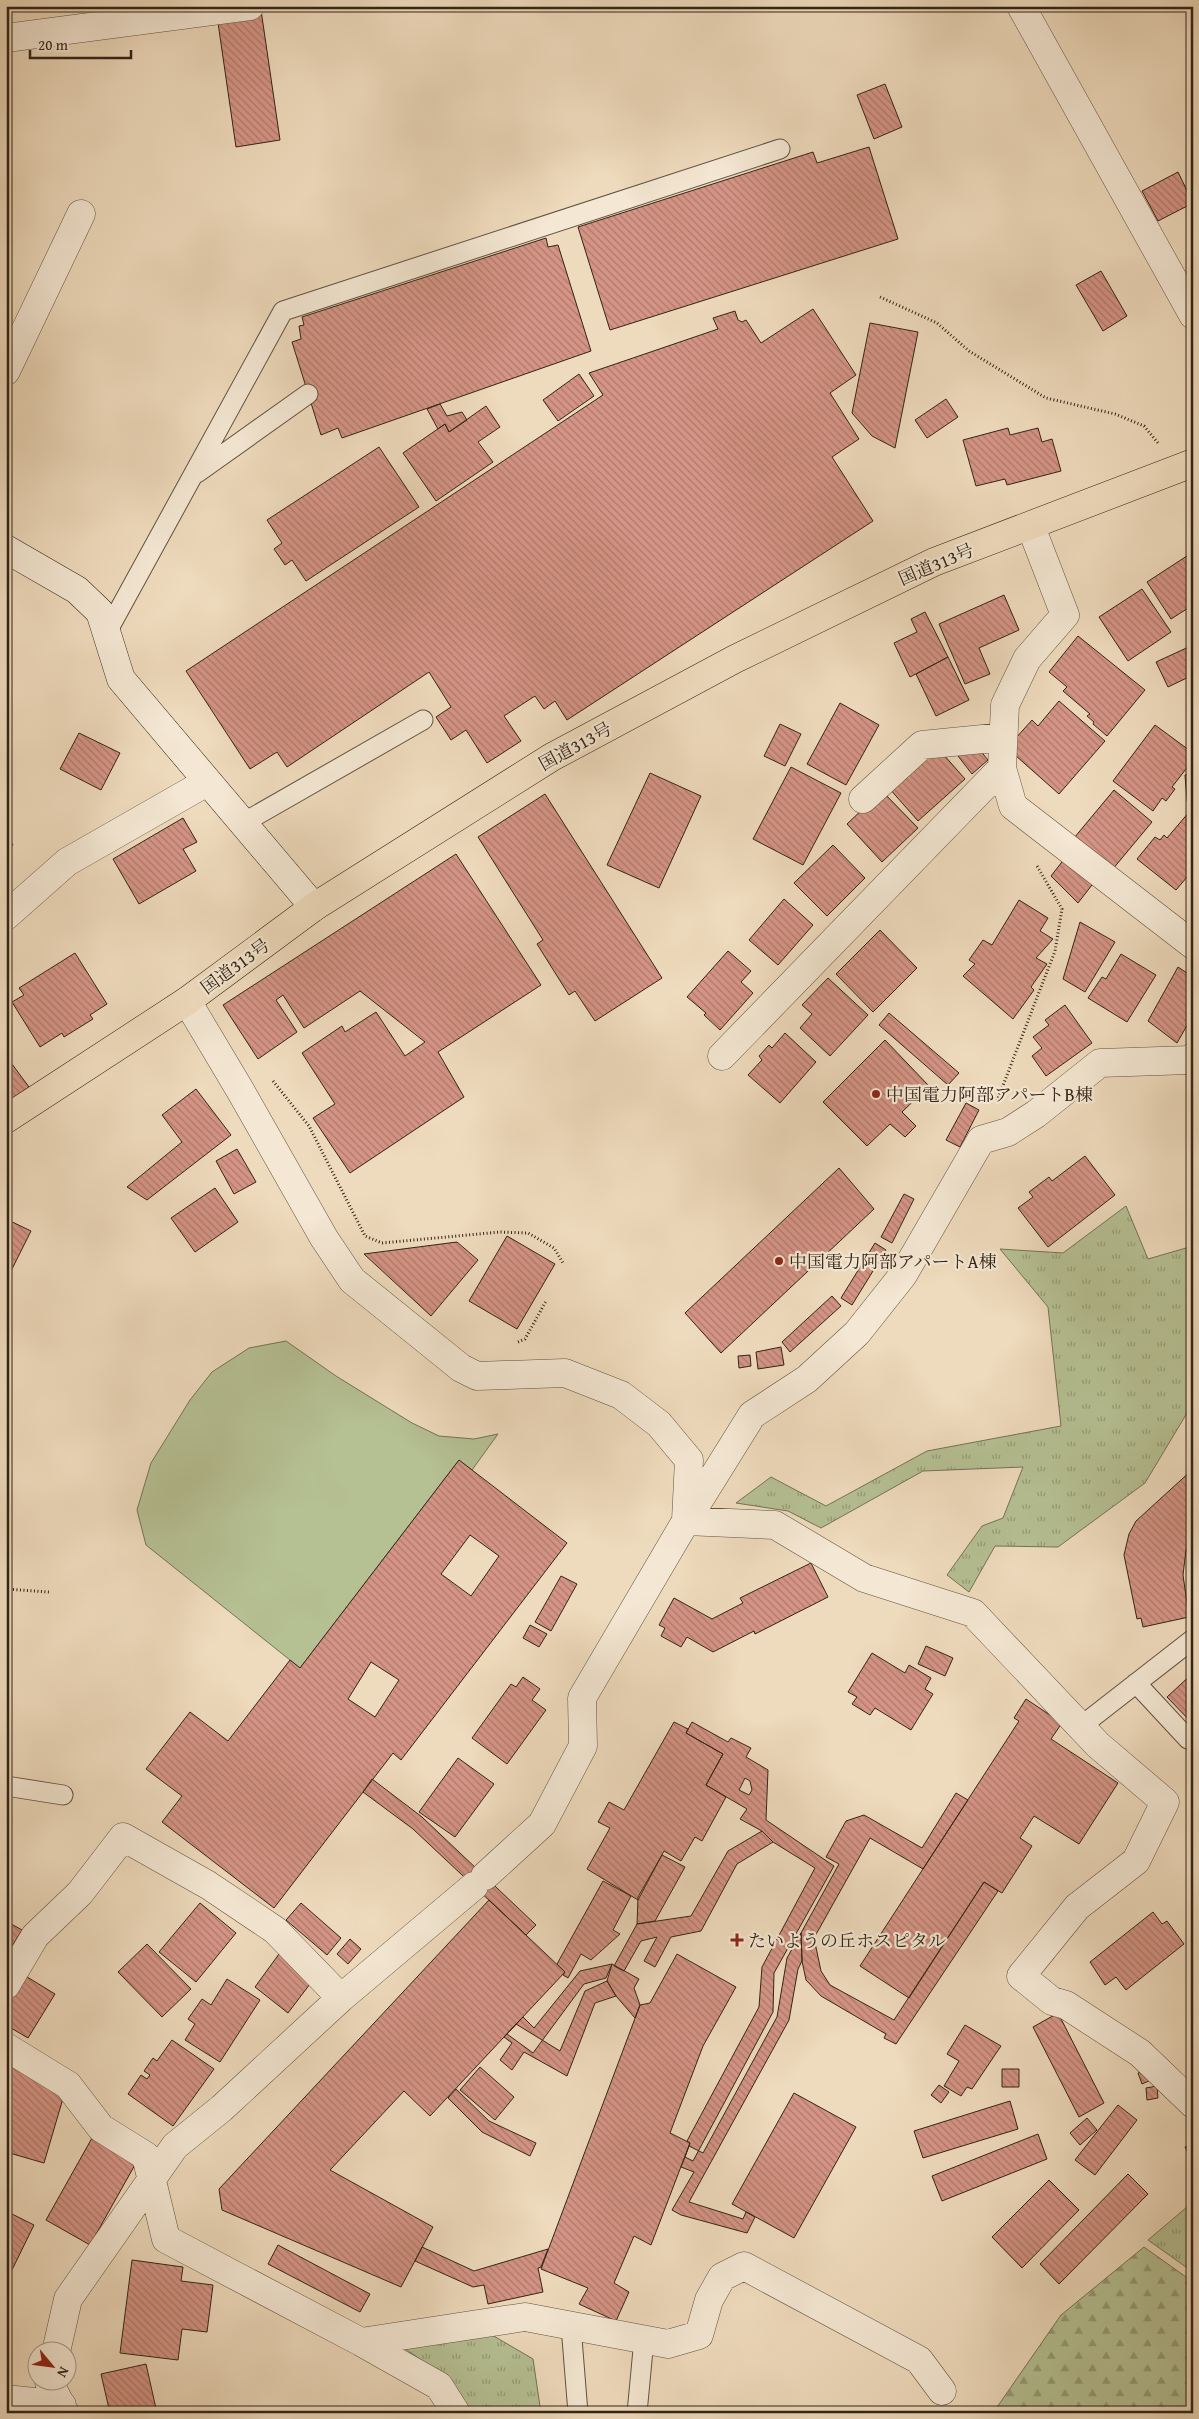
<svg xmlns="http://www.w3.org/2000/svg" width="1199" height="2419" viewBox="0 0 1199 2419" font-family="'Gentium Book Plus','Noto Serif JP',serif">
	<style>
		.grass { fill: url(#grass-tufts); stroke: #747255 }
		.forest { fill: url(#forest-firs); stroke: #747255 }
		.pitch { fill: #b5c093; stroke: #747255 }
		.building { fill: url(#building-back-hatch); stroke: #322417; fill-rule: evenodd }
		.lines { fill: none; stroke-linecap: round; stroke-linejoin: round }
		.lane-casing { stroke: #615240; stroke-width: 21 }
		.street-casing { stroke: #615240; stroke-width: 29 }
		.secondary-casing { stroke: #322417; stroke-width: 29 }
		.highway-casing { stroke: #322417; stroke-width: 29 }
		.path { stroke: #322417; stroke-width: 3; stroke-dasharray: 1 2.5; stroke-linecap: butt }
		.lane { stroke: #f4e7d3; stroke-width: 19 }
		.street { stroke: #f4e7d3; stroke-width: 28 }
		.secondary { stroke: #f4e7d3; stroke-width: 28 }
		.highway { stroke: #eedabc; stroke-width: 28 }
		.poi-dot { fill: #8f2418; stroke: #f4e7d3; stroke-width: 2 }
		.labels { text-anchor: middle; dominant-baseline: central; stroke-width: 4.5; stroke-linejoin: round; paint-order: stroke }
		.street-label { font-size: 18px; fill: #322417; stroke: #f4e7d3 }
		.poi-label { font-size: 18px; fill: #322417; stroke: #f4e7d3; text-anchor: start }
	</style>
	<defs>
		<pattern id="grass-tufts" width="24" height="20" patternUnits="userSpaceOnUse" patternTransform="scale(1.25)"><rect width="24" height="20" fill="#b5c093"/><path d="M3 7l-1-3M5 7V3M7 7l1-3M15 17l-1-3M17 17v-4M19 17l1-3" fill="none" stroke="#949c77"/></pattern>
		<pattern id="forest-firs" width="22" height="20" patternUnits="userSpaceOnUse" patternTransform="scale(1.25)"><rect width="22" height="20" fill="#b5c093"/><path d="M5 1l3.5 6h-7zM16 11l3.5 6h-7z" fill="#949c77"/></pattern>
		<pattern id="building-back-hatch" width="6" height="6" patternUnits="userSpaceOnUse" patternTransform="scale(1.25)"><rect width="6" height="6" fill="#d59485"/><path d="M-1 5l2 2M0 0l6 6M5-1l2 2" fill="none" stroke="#ad796c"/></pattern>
	</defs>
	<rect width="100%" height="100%" fill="#eedabc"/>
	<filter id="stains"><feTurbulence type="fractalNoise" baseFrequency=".004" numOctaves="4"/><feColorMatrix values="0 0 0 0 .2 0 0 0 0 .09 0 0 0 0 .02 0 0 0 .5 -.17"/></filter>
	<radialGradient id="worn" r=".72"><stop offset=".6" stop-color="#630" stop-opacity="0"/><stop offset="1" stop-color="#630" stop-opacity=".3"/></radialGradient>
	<path class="grass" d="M 1126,1206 L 1148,1259 L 1193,1246 L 1193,1403 L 1145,1483 L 1058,1547 L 995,1546 L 969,1592 L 947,1575 L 982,1526 L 1003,1518 L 1023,1467 L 923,1471 L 821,1528 L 788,1511 L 736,1503 L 771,1477 L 826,1506 L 927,1451 L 1061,1426 L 1048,1307 L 1000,1249 L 1063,1253 Z
		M 1193,2202 L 1193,2272 L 1148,2240 Z
		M 492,2335 L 533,2359 L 541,2413 L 469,2413 L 445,2377 L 400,2345 Z"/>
	<path class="forest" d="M 1144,2247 L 1193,2282 L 1193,2413 L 993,2413 L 1061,2315 Z"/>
	<path class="pitch" d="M 286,1341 L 336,1376 L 412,1423 L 439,1436 L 474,1439 L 498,1434 L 472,1470 L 459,1460 L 300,1668 L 146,1545 L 137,1510 L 151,1463 L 190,1400 L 212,1372 L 249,1348 Z"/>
	<path class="building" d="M 48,6 L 85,6 L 49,10 Z
		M 261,10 L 280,140 L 236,147 L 217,16 Z
		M 885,84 L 902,127 L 874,139 L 857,95 Z
		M 869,147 L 898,239 L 610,330 L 578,227 L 813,152 L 817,163 Z
		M 1178,172 L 1193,203 L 1158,221 L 1142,191 Z
		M 546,238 L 548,247 L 558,245 L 591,351 L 342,438 L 338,428 L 321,435 L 292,342 L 301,339 L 299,326 L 304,325 L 302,317 Z
		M 1101,271 L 1127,316 L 1103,331 L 1076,285 Z
		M 813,309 L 856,375 L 830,393 L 859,439 L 832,457 L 873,521 L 567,720 L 555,701 L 544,709 L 535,696 L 504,716 L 521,741 L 487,763 L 466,730 L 451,740 L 436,717 L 451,707 L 429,672 L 287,767 L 277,752 L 250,769 L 186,671 L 603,395 L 589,373 L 718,329 L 713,318 L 735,311 L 738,320 L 742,322 L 746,320 L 761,343 Z
		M 870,323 L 918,332 L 895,448 L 872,436 L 852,413 Z
		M 579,374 L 594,396 L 558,421 L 543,400 Z
		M 946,399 L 958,417 L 927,438 L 915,420 Z
		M 440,404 L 447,416 L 462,412 L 467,420 L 449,432 L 445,424 L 438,429 L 427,409 Z
		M 486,406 L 500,427 L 478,442 L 493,462 L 436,501 L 403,453 L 445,424 L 449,432 Z
		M 1008,428 L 1010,435 L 1038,428 L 1042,442 L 1052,439 L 1061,471 L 1007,485 L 1005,479 L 976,486 L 963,440 Z
		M 379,447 L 419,507 L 306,581 L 292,560 L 285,565 L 274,549 L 282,543 L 267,520 Z
		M 1193,552 L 1193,605 L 1171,619 L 1147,582 Z
		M 1142,589 L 1171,632 L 1128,661 L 1099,617 Z
		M 1004,595 L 1019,630 L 979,648 L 990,674 L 965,684 L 939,624 Z
		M 925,612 L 948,657 L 910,677 L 894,643 L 917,632 L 911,619 Z
		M 1078,636 L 1145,690 L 1107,736 L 1093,724 L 1094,722 L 1087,716 L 1090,714 L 1063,691 L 1067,687 L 1049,672 Z
		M 1193,645 L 1193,675 L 1168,687 L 1156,662 Z
		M 948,657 L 969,700 L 936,716 L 916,674 Z
		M 1059,701 L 1105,741 L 1059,794 L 1007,748 L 1032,720 L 1038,726 Z
		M 840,703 L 879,725 L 846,785 L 807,764 Z
		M 780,724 L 801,734 L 785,766 L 764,756 Z
		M 1155,725 L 1193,753 L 1193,760 L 1172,787 L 1175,789 L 1166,801 L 1162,798 L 1153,811 L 1113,781 Z
		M 79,733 L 120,753 L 101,790 L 60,769 Z
		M 974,743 L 988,760 L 972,774 L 958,756 Z
		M 936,746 L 965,779 L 918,821 L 889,788 Z
		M 791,767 L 841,793 L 803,865 L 753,839 Z
		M 650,773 L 701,796 L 659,888 L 607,865 Z
		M 1193,774 L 1193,800 L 1187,801 L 1185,775 Z
		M 1114,790 L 1152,822 L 1112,870 L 1074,838 Z
		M 882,791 L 918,828 L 882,862 L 847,824 Z
		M 545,794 L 662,978 L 595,1021 L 575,991 L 569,995 L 537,944 L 543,940 L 478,837 Z
		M 1190,811 L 1193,813 L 1193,870 L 1176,890 L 1137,859 L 1155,837 L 1160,840 L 1164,835 L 1167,838 Z
		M 183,818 L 197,842 L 183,849 L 196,871 L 139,904 L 113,859 Z
		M 6,841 L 13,844 L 6,856 Z
		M 833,845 L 865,878 L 827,916 L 794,883 Z
		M 456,854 L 541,985 L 438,1052 L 464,1097 L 350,1173 L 313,1118 L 335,1104 L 302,1053 L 342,1026 L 345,1032 L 376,1012 L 405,1056 L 425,1042 L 360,991 L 304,1028 L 283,995 L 276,1000 L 297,1032 L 258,1059 L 223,1005 Z
		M 1065,858 L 1095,881 L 1078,903 L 1051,876 Z
		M 784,899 L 813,925 L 778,965 L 749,940 Z
		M 1019,900 L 1048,918 L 1040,931 L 1053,939 L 1036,958 L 1047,964 L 1031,987 L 1034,990 L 1013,1019 L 963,976 L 975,964 L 969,960 L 983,940 L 992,945 Z
		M 1080,922 L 1115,942 L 1085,992 L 1063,979 Z
		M 880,930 L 917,968 L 873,1012 L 836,974 Z
		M 728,951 L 751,971 L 741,982 L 753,993 L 720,1030 L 704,1015 L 706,1013 L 687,997 Z
		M 75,953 L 107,1004 L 90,1015 L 93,1019 L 64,1037 L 62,1033 L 40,1047 L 12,1002 L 24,995 L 19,988 Z
		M 1121,954 L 1156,975 L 1127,1022 L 1088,998 L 1102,977 L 1106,979 Z
		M 1178,967 L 1193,977 L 1193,1015 L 1177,1043 L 1148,1021 Z
		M 828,978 L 868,1015 L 830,1056 L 800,1028 L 812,1014 L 802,1005 Z
		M 1065,1005 L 1092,1043 L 1046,1076 L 1032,1056 L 1042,1048 L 1033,1037 L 1049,1025 L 1045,1020 Z
		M 889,1013 L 959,1073 L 948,1085 L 879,1025 Z
		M 785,1033 L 816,1062 L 780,1103 L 748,1075 L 762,1060 L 759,1056 L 769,1045 L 772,1048 Z
		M 885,1040 L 929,1086 L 902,1112 L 916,1126 L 905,1137 L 890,1124 L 867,1146 L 823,1102 Z
		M 6,1056 L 29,1087 L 6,1104 Z
		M 196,1089 L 231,1135 L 147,1200 L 127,1187 L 182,1142 L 162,1115 Z
		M 966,1103 L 979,1110 L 960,1147 L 946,1140 Z
		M 237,1149 L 256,1182 L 234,1194 L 216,1161 Z
		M 1085,1156 L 1115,1195 L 1048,1247 L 1018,1208 L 1033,1197 L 1029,1192 L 1049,1177 L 1052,1181 Z
		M 839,1168 L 874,1209 L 721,1353 L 685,1313 Z
		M 215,1188 L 238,1222 L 195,1252 L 171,1218 Z
		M 904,1194 L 914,1199 L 892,1243 L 881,1237 Z
		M 6,1219 L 31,1231 L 6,1281 Z
		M 507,1236 L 555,1264 L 517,1329 L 469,1301 Z
		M 457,1242 L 478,1260 L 431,1316 L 364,1254 Z
		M 875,1243 L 886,1250 L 852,1305 L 841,1298 Z
		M 832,1296 L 841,1306 L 790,1352 L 782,1342 Z
		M 781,1347 L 784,1365 L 758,1369 L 756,1352 Z
		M 750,1355 L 751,1366 L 739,1368 L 738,1356 Z
		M 459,1460 L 567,1543 L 401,1760 L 393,1753 L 274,1908 L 162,1822 L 182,1796 L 146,1769 L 190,1712 L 228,1741 L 290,1660 L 300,1668 ZM 470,1535 L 499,1556 L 471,1596 L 441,1574 ZM 371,1662 L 399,1680 L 375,1717 L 348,1699 Z
		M 1193,1469 L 1193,1540 L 1186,1550 L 1183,1575 L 1189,1617 L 1143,1627 L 1141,1618 L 1137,1619 L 1124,1555 L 1129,1534 L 1136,1521 Z
		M 811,1563 L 828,1597 L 755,1634 L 754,1631 L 713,1652 L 687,1637 L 681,1647 L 661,1636 L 665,1628 L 659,1625 L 674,1598 L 712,1619 L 743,1603 L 740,1598 Z
		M 561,1576 L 577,1584 L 551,1631 L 535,1622 Z
		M 530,1625 L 547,1634 L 539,1647 L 523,1638 Z
		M 926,1646 L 953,1658 L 945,1676 L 918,1664 Z
		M 872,1653 L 905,1673 L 909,1665 L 931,1678 L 925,1689 L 933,1694 L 911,1730 L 875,1708 L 870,1715 L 852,1704 L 857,1697 L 848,1692 Z
		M 1193,1673 L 1193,1724 L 1167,1697 Z
		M 523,1677 L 540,1689 L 532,1700 L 546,1710 L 507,1764 L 472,1738 L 511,1684 L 516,1687 Z
		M 1026,1699 L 1062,1723 L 1051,1739 L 1118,1783 L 1079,1844 L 1034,1816 L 1020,1838 L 1032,1846 L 1002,1893 L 984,1882 L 909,1998 L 860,1966 L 1019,1721 L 1014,1718 Z
		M 674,1722 L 688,1729 L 686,1733 L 723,1754 L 706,1785 L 726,1797 L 702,1841 L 695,1837 L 681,1861 L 664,1851 L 638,1900 L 587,1869 L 610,1828 L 598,1822 L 609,1802 L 624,1810 Z
		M 692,1722 L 728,1742 L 731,1738 L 751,1748 L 746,1757 L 768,1770 L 766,1820 L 834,1866 L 774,1973 L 773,2012 L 693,2161 L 685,2157 L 690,2143 L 687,2141 L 759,2007 L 762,1967 L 815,1868 L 773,1842 L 762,1831 L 740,1819 L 747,1809 L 706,1785 L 723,1754 L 686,1733 ZM 745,1778 L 750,1781 L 752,1790 L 749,1795 L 739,1790 Z
		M 458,1758 L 494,1784 L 455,1837 L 419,1812 Z
		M 372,1779 L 422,1817 L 536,1925 L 526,1935 L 413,1829 L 363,1792 Z
		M 956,1793 L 968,1800 L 923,1869 L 870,1838 L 814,1938 L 821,1971 L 830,1985 L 894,2020 L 984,1882 L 998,1891 L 896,2044 L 884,2038 L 886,2034 L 821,1996 L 806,1980 L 802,1961 L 801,1933 L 839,1864 L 826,1857 L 846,1821 L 864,1815 L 922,1848 Z
		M 762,1831 L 773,1842 L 737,1864 L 701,1931 L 671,1937 L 655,1967 L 644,1961 L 657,1937 L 641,1941 L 624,1971 L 614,1966 L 637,1924 L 691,1916 L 728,1851 Z
		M 662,1855 L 685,1867 L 655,1921 L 637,1924 L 638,1897 Z
		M 603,1881 L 631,1896 L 613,1930 L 620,1934 L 591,1960 L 581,1954 L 568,1978 L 563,1975 L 565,1972 L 557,1964 Z
		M 489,1900 L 565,1972 L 430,2116 L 404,2091 L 330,2170 L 433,2227 L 401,2287 L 222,2210 L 219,2189 Z
		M 200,1903 L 236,1933 L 196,1982 L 159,1952 Z
		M 301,1903 L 341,1938 L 327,1955 L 286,1920 Z
		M 1153,1912 L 1162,1924 L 1167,1921 L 1184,1944 L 1126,1990 L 1116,1977 L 1105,1985 L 1090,1962 Z
		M 6,1921 L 22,1930 L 6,1956 Z
		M 801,1933 L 802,1961 L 798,1969 L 789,2020 L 689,2202 L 743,2219 L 746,2212 L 755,2217 L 747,2233 L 681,2215 L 672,2210 L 694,2172 L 681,2167 L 689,2146 L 703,2153 L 777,2017 L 787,1958 Z
		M 350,1939 L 361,1949 L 348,1964 L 337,1954 Z
		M 147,1944 L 191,1989 L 162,2017 L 118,1972 Z
		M 279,1954 L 313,1980 L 288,2013 L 255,1987 Z
		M 677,1954 L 736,1987 L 703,2046 L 670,2133 L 690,2143 L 651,2245 L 634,2236 L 614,2283 L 629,2292 L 616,2321 L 579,2304 L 588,2288 L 541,2269 L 640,2005 L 650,2003 Z
		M 612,1964 L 639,1979 L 634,1988 L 640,2005 L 635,2018 L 616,1996 L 607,1981 Z
		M 612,1964 L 606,1978 L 584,1984 L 533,2053 L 507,2034 L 523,2017 L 534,2028 L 580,1971 Z
		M 19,1972 L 55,1994 L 28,2038 L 6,2025 L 6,1994 Z
		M 227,1979 L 260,2000 L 220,2062 L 185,2040 L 195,2024 L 188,2019 L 202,1999 L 211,2005 Z
		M 607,1981 L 616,1996 L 595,2003 L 567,2076 L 524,2052 L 512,2070 L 500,2060 L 512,2043 L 504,2037 L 516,2024 L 560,2051 L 585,1991 Z
		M 1058,2013 L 1104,2103 L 1079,2117 L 1033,2027 Z
		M 965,2025 L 1001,2046 L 972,2089 L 967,2087 L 961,2096 L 944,2086 L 959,2061 L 947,2054 Z
		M 172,2040 L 214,2069 L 173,2126 L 128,2094 L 141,2075 L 147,2079 L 150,2075 L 144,2071 L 153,2058 L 157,2061 Z
		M 6,2057 L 64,2095 L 44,2163 L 6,2152 Z
		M 480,2067 L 514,2097 L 495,2120 L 460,2090 Z
		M 1002,2069 L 1019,2069 L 1019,2087 L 1002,2087 Z
		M 1148,2070 L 1151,2080 L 1142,2084 L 1138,2073 Z
		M 939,2085 L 949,2092 L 941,2103 L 931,2095 Z
		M 1157,2086 L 1158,2098 L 1147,2100 L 1146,2088 Z
		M 456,2089 L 489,2121 L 536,2143 L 530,2156 L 482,2132 L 448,2098 Z
		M 794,2093 L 856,2127 L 794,2238 L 732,2204 Z
		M 1010,2101 L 1018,2129 L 923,2158 L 914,2131 Z
		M 1118,2105 L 1137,2120 L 1095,2175 L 1075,2160 Z
		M 1087,2118 L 1097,2130 L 1080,2145 L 1070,2133 Z
		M 1038,2134 L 1047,2159 L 942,2201 L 932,2176 Z
		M 92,2138 L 136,2163 L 90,2245 L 46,2220 Z
		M 1193,2143 L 1193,2162 L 1185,2147 Z
		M 1128,2174 L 1148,2194 L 1059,2284 L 1040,2264 Z
		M 1049,2180 L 1079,2210 L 1022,2268 L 992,2237 Z
		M 6,2211 L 34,2225 L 9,2276 L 6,2275 Z
		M 278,2245 L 370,2294 L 360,2312 L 268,2264 Z
		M 422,2247 L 474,2271 L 548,2249 L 541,2267 L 538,2268 L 543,2292 L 488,2304 L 484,2285 L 473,2287 L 415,2261 Z
		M 132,2260 L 183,2267 L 181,2281 L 213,2285 L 207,2332 L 182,2329 L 178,2360 L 120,2353 Z
		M 146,2364 L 157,2413 L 110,2413 L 101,2374 Z"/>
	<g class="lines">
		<defs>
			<path id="lane" d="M 197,473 L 308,394
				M 107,632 L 283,311 L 780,149
				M 243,823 L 423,720
				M 1136,1683 L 1188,1739 L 1193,1741
				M 1080,1727 L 1193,1639
				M 6,1786 L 63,1795
				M 571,2326 L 578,2413
				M 637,2413 L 644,2339"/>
			<path id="street" d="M 1021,6 L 1193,315
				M 6,38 L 250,6
				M 6,371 L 81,214
				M 1031,527 L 1065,615 L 1027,659 L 1005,705 L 1002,768 L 1013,806 L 1193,945
				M 863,799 L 922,745 L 1003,737
				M 6,916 L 67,862 L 207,782
				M 187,1001 L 240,1090 L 324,1238 L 352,1280 L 461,1368 L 477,1376 L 565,1373 L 621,1395 L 659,1424 L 689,1460 L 686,1520
				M 722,1056 L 1002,768
				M 686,1521 L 775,1525 L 864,1578 L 973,1613 L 1098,1745 L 1165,1802 L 1136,1861 L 1077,1907 L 1021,1976 L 1052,2001 L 1066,2005 L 1140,2053 L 1193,2104
				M 485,1876 L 542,1824 L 583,1746 L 582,1698 L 686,1521 L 752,1415 L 807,1379 L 857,1333 L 903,1275 L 981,1140 L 1008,1132 L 1036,1114 L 1100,1063 L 1190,1060 L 1193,1057
				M 6,1985 L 35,1936 L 80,1893 L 123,1837 L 208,1885 L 275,1930 L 341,1998
				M 6,2047 L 68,2085 L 101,2128 L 146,2156 L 166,2239 L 361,2342 L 439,2386 L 456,2413
				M 361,2342 L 525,2317 L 668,2344 L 699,2335 L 709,2300 L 722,2277 L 744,2266 L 919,2360 L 942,2391
				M 56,2352 L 68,2299 L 175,2146 L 222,2108 L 341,1998 L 474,1886
				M 49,2382 L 65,2413
				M 6,2399 L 62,2405"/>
			<path id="secondary" d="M 6,549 L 77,590 L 100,612 L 121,679 L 314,907"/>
			<path id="highway" d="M 6,1119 L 187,1001 L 314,907 L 552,757 L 735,659 L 934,562 L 1193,463"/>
		</defs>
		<use href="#lane" class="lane-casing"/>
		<use href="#street" class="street-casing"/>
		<use href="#secondary" class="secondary-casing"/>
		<use href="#highway" class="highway-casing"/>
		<path class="path" d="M 880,297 L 937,323 L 969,351 L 1046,398 L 1115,414 L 1144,426 L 1158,443
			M 273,1081 L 309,1126 L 365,1236 L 382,1243 L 500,1232 L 528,1233 L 554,1248 L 563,1263
			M 997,1101 L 1055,951 L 1062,909 L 1037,866
			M 518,1342 L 525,1339 L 546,1301
			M 6,1589 L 49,1592"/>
		<use href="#lane" class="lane"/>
		<use href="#street" class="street"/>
		<use href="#secondary" class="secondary"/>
		<use href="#highway" class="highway"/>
	</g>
	<g class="poi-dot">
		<circle cx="876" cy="1094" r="5"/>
		<circle cx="779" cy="1261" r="5"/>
		<path d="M734.5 1932.5h5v5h5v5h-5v5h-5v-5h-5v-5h5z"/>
	</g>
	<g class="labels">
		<g class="street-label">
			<text transform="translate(936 564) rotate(-23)">国道313号</text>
			<text transform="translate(575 746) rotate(-29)">国道313号</text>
			<text transform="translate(235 966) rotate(-36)">国道313号</text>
		</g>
		<g class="poi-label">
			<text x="886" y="1094">中国電力阿部アパートB棟</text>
			<text x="789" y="1261">中国電力阿部アパートA棟</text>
			<text x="748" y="1940">たいようの丘ホスピタル</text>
		</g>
	</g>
	<rect width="1199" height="2419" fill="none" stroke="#eedabc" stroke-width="25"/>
	<rect x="8" y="8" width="1184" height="2404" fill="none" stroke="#322417" stroke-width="2.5"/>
	<rect x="12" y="12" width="1174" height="2394" fill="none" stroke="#322417"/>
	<g transform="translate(52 2366) rotate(119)"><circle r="24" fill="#f4e7d3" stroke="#a69988"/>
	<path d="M0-4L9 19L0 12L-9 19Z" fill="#8f2418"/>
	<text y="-8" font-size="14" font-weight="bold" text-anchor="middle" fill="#322417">N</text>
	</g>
	<path d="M30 50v8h101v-8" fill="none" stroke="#322417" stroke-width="2.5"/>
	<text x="38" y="50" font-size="15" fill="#322417" stroke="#f4e7d3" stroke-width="4" paint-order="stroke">20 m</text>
	<rect width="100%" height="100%" filter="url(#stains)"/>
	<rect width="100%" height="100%" fill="url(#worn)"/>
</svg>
